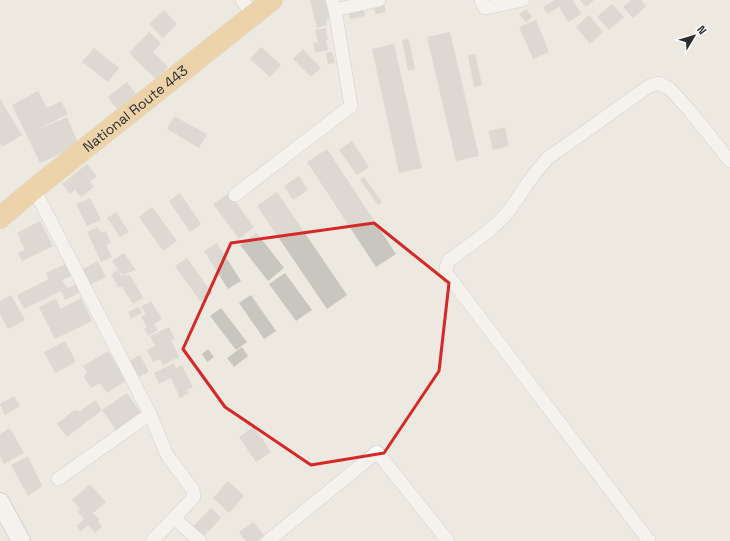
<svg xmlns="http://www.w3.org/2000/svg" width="730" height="541" viewBox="0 0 730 541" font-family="'Space Grotesk',sans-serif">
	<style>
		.building { fill: #c9c6bf }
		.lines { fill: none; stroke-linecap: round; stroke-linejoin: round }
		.minor-casing { stroke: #b4b6bf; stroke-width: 14 }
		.secondary-casing { stroke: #b4b6bf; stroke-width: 20 }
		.trunk-casing { stroke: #c8c8c8; stroke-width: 22 }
		.minor { stroke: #fff; stroke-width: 13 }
		.secondary { stroke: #fff; stroke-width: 18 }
		.trunk { stroke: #eeba68; stroke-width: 21 }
		.marked { fill: none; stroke: #d62828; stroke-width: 3; stroke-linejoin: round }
		.labels { text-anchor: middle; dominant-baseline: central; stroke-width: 3; stroke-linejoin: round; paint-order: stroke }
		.street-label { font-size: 14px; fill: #2d2d2d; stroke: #fff }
	</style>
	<rect width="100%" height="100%" fill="#ede8e0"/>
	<path class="building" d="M 310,0 L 327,0 L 331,19 L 326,20 L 327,25 L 317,28 Z
		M 555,0 L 573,0 L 581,14 L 568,22 L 559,7 L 547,14 L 543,7 Z
		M 580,0 L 594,0 L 586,7 Z
		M 631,0 L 641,0 L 646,6 L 633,18 L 623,7 Z
		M 612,4 L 624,17 L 609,30 L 597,17 Z
		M 384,5 L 386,12 L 376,14 L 374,7 Z
		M 364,8 L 365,16 L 350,19 L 348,11 Z
		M 526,9 L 532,17 L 526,22 L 519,14 Z
		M 164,10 L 177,24 L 163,38 L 149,24 Z
		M 589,15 L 603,32 L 590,44 L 576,27 Z
		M 536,20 L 549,52 L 533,59 L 519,27 Z
		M 326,28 L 328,40 L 326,40 L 328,50 L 315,53 L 313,43 L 318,42 L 315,30 Z
		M 149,32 L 161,43 L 153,52 L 168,67 L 156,79 L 129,53 Z
		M 450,32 L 479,156 L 456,161 L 427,37 Z
		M 409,39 L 415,69 L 408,71 L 402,40 Z
		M 394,44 L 422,168 L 399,173 L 372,49 Z
		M 261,47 L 281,65 L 270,77 L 250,59 Z
		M 94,48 L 119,68 L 108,82 L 82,62 Z
		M 303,49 L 321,68 L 311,77 L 293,59 Z
		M 332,52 L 335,63 L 328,64 L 326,53 Z
		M 475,54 L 482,85 L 474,87 L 468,55 Z
		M 127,82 L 136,94 L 117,109 L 108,97 Z
		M 38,91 L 47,108 L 61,101 L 68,114 L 33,132 L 67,117 L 79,145 L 40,163 L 12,105 Z
		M 0,99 L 22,135 L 2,147 L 0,143 Z
		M 174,116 L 207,134 L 199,148 L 167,129 Z
		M 505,127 L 509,146 L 493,150 L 488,131 Z
		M 352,141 L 369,167 L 357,175 L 339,150 Z
		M 327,149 L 396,254 L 376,267 L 307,162 Z
		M 87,164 L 97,176 L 90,182 L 94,187 L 81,197 L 75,190 L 70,194 L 62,184 Z
		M 299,176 L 308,190 L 293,200 L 284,186 Z
		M 364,177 L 382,202 L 378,205 L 360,180 Z
		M 277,192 L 347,295 L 327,309 L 257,206 Z
		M 180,193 L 201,224 L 190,232 L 169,201 Z
		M 229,193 L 254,227 L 239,239 L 213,204 Z
		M 90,198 L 101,220 L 87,226 L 76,204 Z
		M 152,207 L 177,241 L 163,251 L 139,217 Z
		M 116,212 L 129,232 L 120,237 L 107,218 Z
		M 40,221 L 53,246 L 22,261 L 18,253 L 25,250 L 17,233 Z
		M 98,227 L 101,233 L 106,231 L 111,243 L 106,245 L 112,257 L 101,262 L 87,232 Z
		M 257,233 L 284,268 L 268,281 L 240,245 Z
		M 217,243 L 241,281 L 228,289 L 204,251 Z
		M 124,253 L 136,270 L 122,275 L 112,261 Z
		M 187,258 L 212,293 L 200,301 L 175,266 Z
		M 98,261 L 106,277 L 89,285 L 81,270 Z
		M 65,264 L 71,276 L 62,280 L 67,288 L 24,309 L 17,295 L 49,279 L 46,273 Z
		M 118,270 L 121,276 L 130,275 L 143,298 L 133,304 L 122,287 L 118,287 L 111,274 Z
		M 285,273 L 312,310 L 296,321 L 269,284 Z
		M 77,284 L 81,292 L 65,300 L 61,291 Z
		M 11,295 L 25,320 L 8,329 L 0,314 L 0,301 Z
		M 251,295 L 276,331 L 264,339 L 239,303 Z
		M 81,298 L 92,321 L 55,339 L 39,307 L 56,299 L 61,309 Z
		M 151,301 L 162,319 L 154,324 L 158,330 L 148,336 L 144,329 L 147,327 L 141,317 L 146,314 L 141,307 Z
		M 139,307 L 142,313 L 131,319 L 128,312 Z
		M 221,308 L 247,342 L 236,350 L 210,316 Z
		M 169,327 L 175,339 L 171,340 L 179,357 L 163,365 L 160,359 L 153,362 L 147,350 L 155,346 L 150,336 Z
		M 65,341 L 76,362 L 55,373 L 44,352 Z
		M 242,347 L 248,356 L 234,367 L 227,358 Z
		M 208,349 L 214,357 L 207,362 L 202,354 Z
		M 108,351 L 127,380 L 107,393 L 100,383 L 91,388 L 84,377 L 87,372 L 83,366 Z
		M 140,355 L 149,372 L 137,378 L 129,361 Z
		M 174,363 L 176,368 L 182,365 L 193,387 L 187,390 L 189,393 L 180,398 L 171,378 L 159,384 L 154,373 Z
		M 127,393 L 141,413 L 116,430 L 102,410 Z
		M 14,396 L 20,406 L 5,415 L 0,404 Z
		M 95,400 L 102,410 L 67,437 L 57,424 L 74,410 L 80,411 Z
		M 254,427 L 271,452 L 256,462 L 239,437 Z
		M 10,428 L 24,453 L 4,464 L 0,456 L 0,434 Z
		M 28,456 L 42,486 L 28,496 L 11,465 Z
		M 228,481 L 244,496 L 229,513 L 213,498 Z
		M 90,484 L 106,502 L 93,513 L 100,520 L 98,522 L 102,527 L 95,533 L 88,525 L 81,531 L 76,526 L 84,519 L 77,511 L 80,509 L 72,500 Z
		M 211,508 L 221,518 L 203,537 L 192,527 Z
		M 253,522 L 264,535 L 256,541 L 246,541 L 239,532 Z"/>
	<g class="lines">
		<defs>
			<path id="minor" d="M 242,0 L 253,15
				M 481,0 L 485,8 L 523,0
				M 335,10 L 379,0
				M 34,189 L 150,414 L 167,455 L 193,490 L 194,497 L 152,541
				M 235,195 L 351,106 L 335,10 L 332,0
				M 58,479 L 150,414
				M 174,518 L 200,541
				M 268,541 L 377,452 L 448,541
				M 649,541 L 447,274 L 446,268 L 449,260 C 467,247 493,230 507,213 C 521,195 531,175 548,158 L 649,86 L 659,83 L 670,89 L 690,111 L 730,161"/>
			<path id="secondary" d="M 0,502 L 21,541"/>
			<g id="trunk">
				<path id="s1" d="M 0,218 L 34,189 L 272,0"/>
			</g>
		</defs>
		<use href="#minor" class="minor-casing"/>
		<use href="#secondary" class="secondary-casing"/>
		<use href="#trunk" class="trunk-casing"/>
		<use href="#minor" class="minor"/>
		<use href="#secondary" class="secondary"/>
		<use href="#trunk" class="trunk"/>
	</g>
	<path d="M0 0H730V541H0ZM 374,223 L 449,283 L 439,371 L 384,453 L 311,465 L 225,407 L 183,349 L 231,243 Z" fill="#ede8e0" fill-opacity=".55" fill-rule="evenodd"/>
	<path class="marked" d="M 374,223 L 449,283 L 439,371 L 384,453 L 311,465 L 225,407 L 183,349 L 231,243 Z"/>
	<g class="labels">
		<g class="street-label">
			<text stroke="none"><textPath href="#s1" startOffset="174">National Route 443</textPath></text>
		</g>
	</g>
	<g transform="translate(694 36) rotate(52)" stroke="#ffffff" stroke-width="3" paint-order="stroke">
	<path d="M0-3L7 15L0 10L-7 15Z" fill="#2d2d2d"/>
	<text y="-6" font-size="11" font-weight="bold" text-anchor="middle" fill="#2d2d2d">N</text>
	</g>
</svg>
